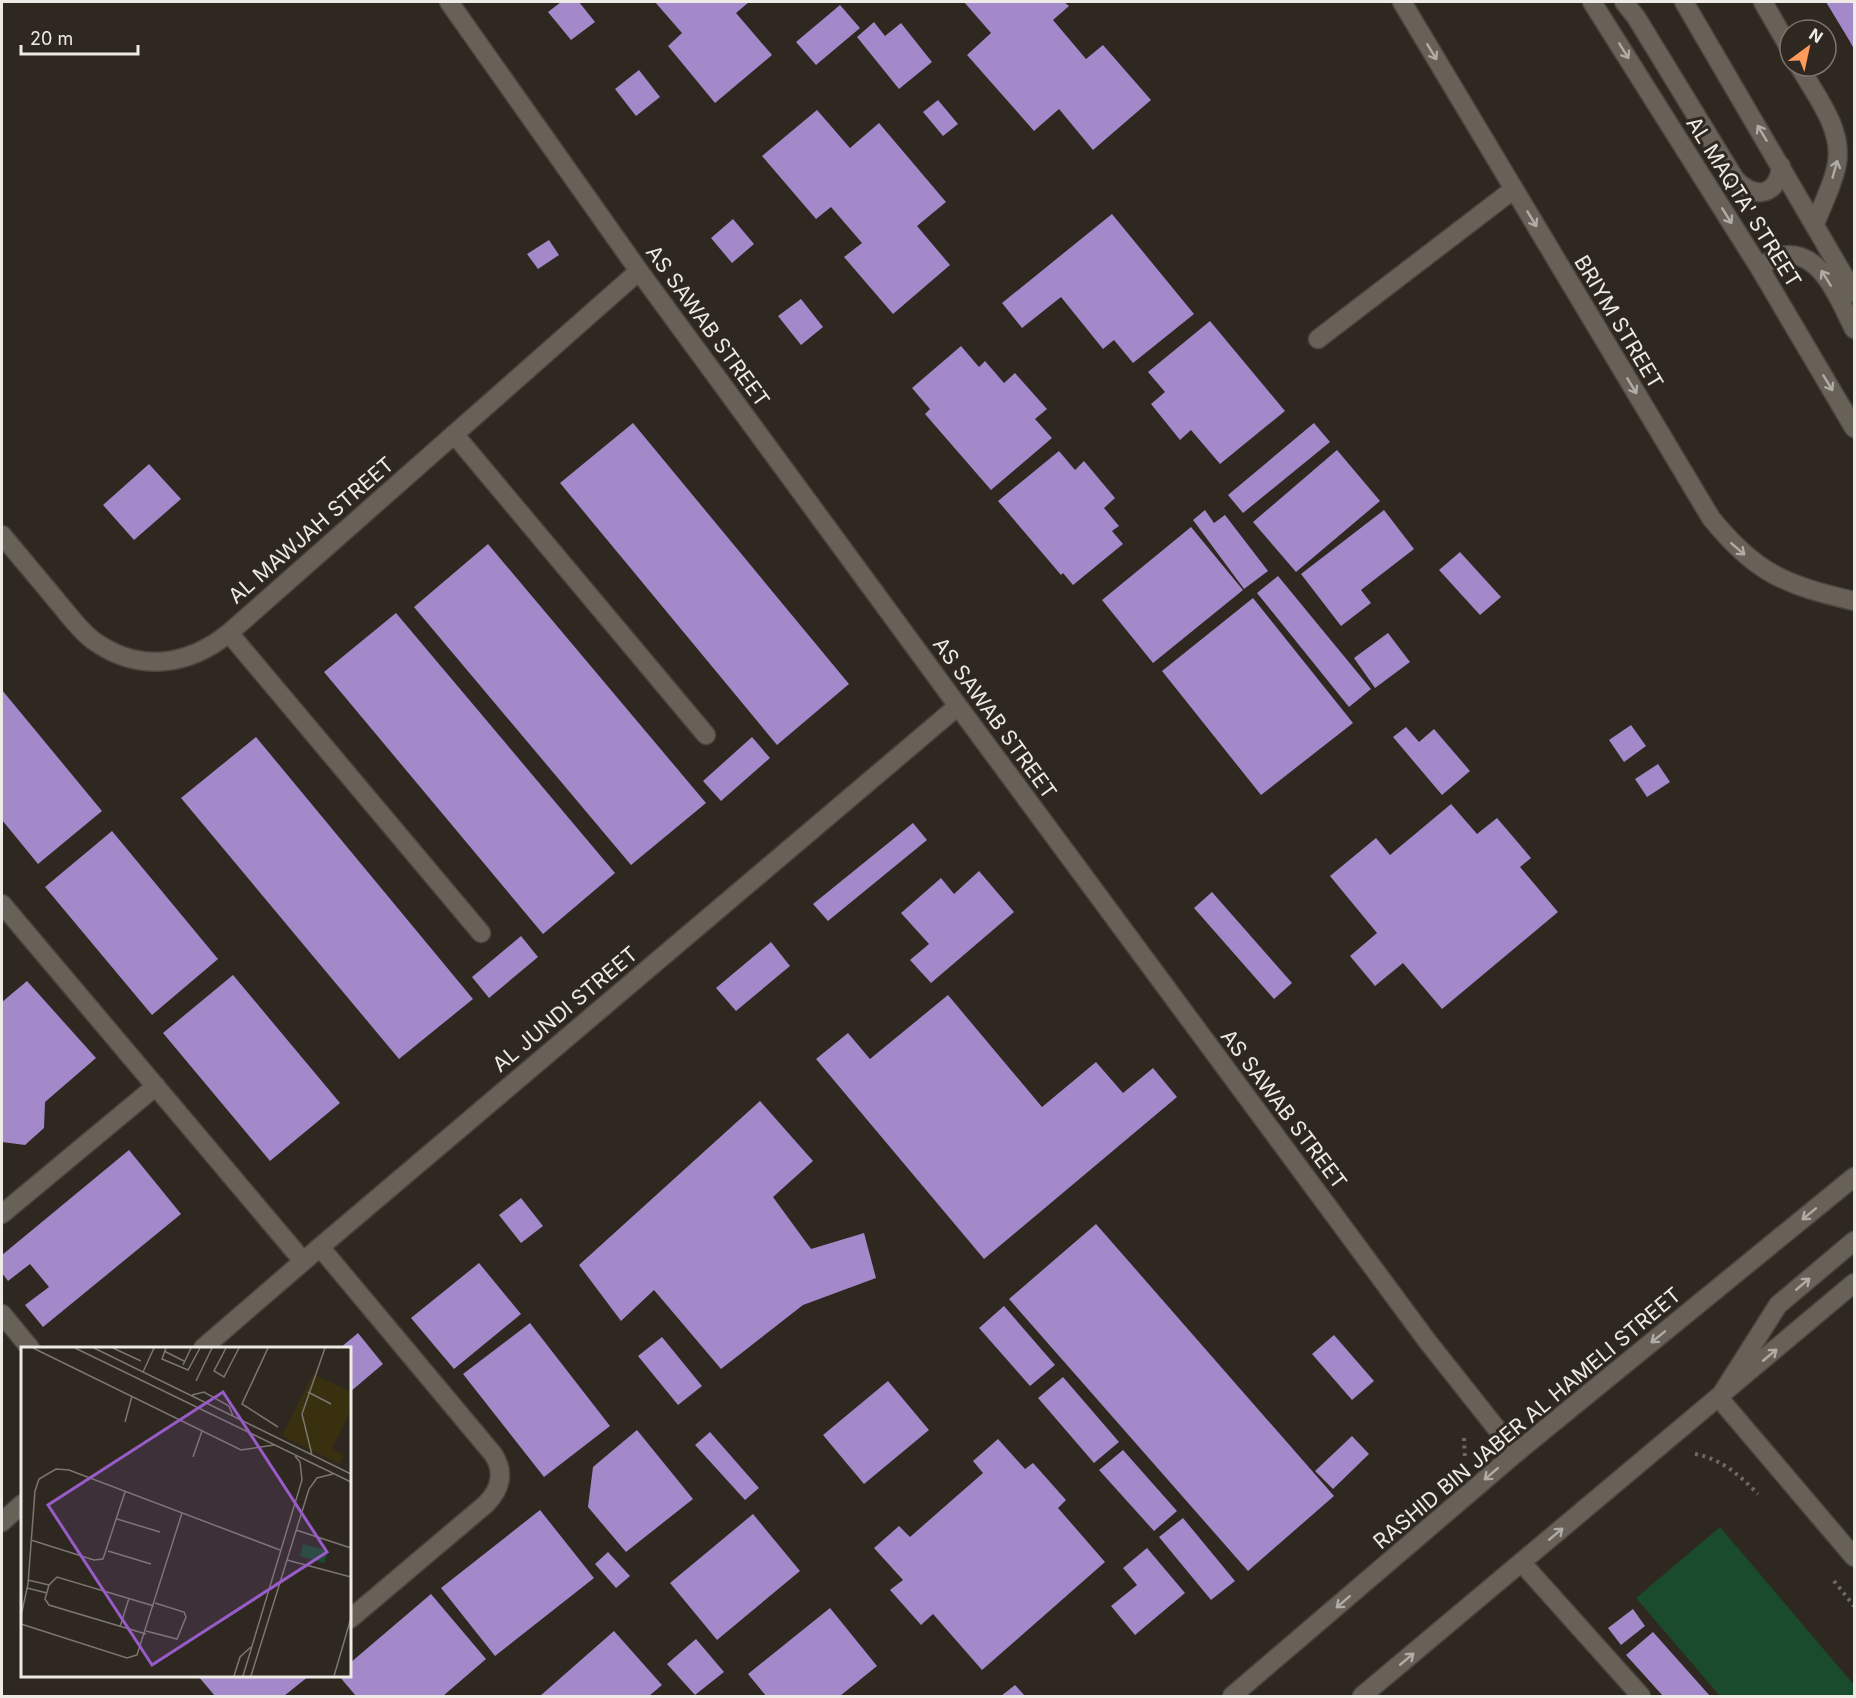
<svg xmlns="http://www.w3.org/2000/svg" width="1856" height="1698" viewBox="0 0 1856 1698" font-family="Inter,sans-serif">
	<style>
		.green { fill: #1a4b2d }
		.building { fill: #a388ca }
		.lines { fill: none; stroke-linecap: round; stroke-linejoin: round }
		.minor-casing { stroke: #4a443f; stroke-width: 21 }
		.path { stroke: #6d6861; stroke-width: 4; stroke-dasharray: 3 4.5; stroke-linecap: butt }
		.minor { stroke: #686158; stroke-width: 18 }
		.oneway { stroke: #b2aca6 }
		.labels { text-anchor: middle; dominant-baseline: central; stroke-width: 6; stroke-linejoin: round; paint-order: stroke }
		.street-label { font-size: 21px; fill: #eeeae5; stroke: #2e2820 }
		.inset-road { fill: none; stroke: #7b766f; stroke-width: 1.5 }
		.view { fill: #985cc8; fill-opacity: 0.15; stroke: #985cc8; stroke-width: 3 }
		.inset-edge { fill: none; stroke: #eeeae5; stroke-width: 3 }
	</style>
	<rect width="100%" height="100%" fill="#2e2820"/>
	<path class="green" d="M 1720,1527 L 1854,1685 L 1854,1696 L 1720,1696 L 1636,1598 Z"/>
	<path class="building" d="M 561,2 L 579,2 L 595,22 L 571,40 L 548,12 Z
		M 655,2 L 749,2 L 736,13 L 772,55 L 715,103 L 668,46 L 682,33 Z
		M 964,2 L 1064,2 L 1069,6 L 1053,20 L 1086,59 L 1103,45 L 1151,100 L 1093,150 L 1059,109 L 1034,131 L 967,55 L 991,33 Z
		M 1826,2 L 1854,2 L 1854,49 L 1849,40 Z
		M 840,5 L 860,28 L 816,65 L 796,42 Z
		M 874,22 L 885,36 L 901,23 L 932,62 L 899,89 L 857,37 Z
		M 639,70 L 660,97 L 636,116 L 615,89 Z
		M 938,100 L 958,124 L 943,136 L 923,112 Z
		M 817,110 L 850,148 L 879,123 L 946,202 L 917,226 L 950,265 L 893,314 L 844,257 L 862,243 L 831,207 L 816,219 L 762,156 Z
		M 1112,214 L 1194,314 L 1133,363 L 1114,340 L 1103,349 L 1061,297 L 1022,328 L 1002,303 Z
		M 733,219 L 754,244 L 732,263 L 711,238 Z
		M 549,240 L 559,255 L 538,269 L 527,254 Z
		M 801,299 L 823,327 L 801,345 L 778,316 Z
		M 1210,321 L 1285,411 L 1220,464 L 1191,430 L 1180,440 L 1151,404 L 1165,392 L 1148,372 Z
		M 961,346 L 979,367 L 985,361 L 1004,383 L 1015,373 L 1047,409 L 1035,419 L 1052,438 L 991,490 L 925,414 L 930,409 L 912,388 Z
		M 633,423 L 849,684 L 777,745 L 560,483 Z
		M 1314,423 L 1330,442 L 1243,513 L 1228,495 Z
		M 1337,450 L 1380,501 L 1296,572 L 1253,522 Z
		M 1059,451 L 1075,470 L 1084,461 L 1115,498 L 1104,508 L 1119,526 L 1112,531 L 1123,544 L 1073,585 L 1063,573 L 1061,575 L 998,501 Z
		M 149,464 L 181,499 L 134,540 L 103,505 Z
		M 1205,510 L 1214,523 L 1225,515 L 1268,571 L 1244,589 L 1193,520 Z
		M 1384,510 L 1414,549 L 1361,590 L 1371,603 L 1341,626 L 1301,574 Z
		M 1191,527 L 1243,590 L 1153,663 L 1102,600 Z
		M 488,544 L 706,803 L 631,865 L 414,607 Z
		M 1460,552 L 1501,597 L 1480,615 L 1439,570 Z
		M 1278,576 L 1371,689 L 1349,707 L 1257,593 Z
		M 1253,598 L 1353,723 L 1261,795 L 1162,671 Z
		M 396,613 L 615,873 L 543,934 L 324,672 Z
		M 1388,633 L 1410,662 L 1375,688 L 1354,658 Z
		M 2,690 L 102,811 L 38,864 L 2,820 Z
		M 1631,725 L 1646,746 L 1624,762 L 1609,740 Z
		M 1406,727 L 1419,742 L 1434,729 L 1470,771 L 1442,795 L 1393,737 Z
		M 256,737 L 473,999 L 399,1059 L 181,798 Z
		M 752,737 L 770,758 L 721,801 L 703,781 Z
		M 1658,764 L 1670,782 L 1647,797 L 1635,779 Z
		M 1451,804 L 1477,834 L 1497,818 L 1531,858 L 1520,867 L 1558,912 L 1442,1009 L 1403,963 L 1375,986 L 1350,956 L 1377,933 L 1330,876 L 1376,838 L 1390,855 Z
		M 913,823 L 927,840 L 828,921 L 813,904 Z
		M 112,831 L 218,959 L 152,1015 L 45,887 Z
		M 979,871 L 1014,912 L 931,983 L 910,960 L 929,944 L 901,913 L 941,878 L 954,894 Z
		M 1212,892 L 1292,983 L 1274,999 L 1194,908 Z
		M 521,936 L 538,957 L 489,998 L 472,977 Z
		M 771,942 L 790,966 L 736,1011 L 716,988 Z
		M 233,975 L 340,1103 L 270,1161 L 163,1033 Z
		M 27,981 L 96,1058 L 45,1102 L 44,1128 L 25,1145 L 2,1142 L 2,1002 Z
		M 948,995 L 1042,1107 L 1096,1062 L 1123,1093 L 1153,1068 L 1177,1097 L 984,1259 L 816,1059 L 848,1033 L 870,1059 Z
		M 760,1101 L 813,1161 L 773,1197 L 811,1249 L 864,1233 L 876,1278 L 803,1305 L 721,1369 L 654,1290 L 621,1321 L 579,1265 Z
		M 129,1150 L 181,1214 L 43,1327 L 25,1305 L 49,1287 L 30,1264 L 8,1281 L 2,1273 L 2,1255 Z
		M 521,1198 L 543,1226 L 521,1243 L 499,1215 Z
		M 1096,1224 L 1334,1496 L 1248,1571 L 1009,1299 Z
		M 479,1263 L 521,1314 L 454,1369 L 411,1318 Z
		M 1004,1306 L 1055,1365 L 1030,1386 L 979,1328 Z
		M 530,1323 L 610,1426 L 544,1477 L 463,1374 Z
		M 358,1333 L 383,1364 L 350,1392 L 350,1348 L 340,1348 Z
		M 1334,1335 L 1374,1381 L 1352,1400 L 1312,1354 Z
		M 662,1337 L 702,1386 L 678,1405 L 638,1356 Z
		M 1063,1377 L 1119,1442 L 1094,1463 L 1038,1398 Z
		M 888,1381 L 929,1430 L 864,1484 L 823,1435 Z
		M 637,1430 L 693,1499 L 626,1552 L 588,1507 L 593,1467 Z
		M 710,1432 L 759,1488 L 745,1500 L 695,1445 Z
		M 1352,1436 L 1369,1454 L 1333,1489 L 1315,1471 Z
		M 998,1439 L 1025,1469 L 1033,1463 L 1066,1500 L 1058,1508 L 1105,1562 L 982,1670 L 933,1614 L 921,1625 L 890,1590 L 903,1580 L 874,1548 L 899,1526 L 910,1537 L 951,1501 L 983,1473 L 973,1461 Z
		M 1123,1450 L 1177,1511 L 1154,1531 L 1099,1470 Z
		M 540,1510 L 594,1578 L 495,1656 L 441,1588 Z
		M 753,1514 L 800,1571 L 717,1640 L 670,1583 Z
		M 1183,1518 L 1235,1581 L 1211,1600 L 1159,1537 Z
		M 1147,1548 L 1185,1593 L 1135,1635 L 1111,1606 L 1137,1585 L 1123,1568 Z
		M 608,1552 L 630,1576 L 616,1588 L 595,1564 Z
		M 431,1594 L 486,1659 L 443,1696 L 356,1696 L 339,1676 L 350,1676 L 350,1663 Z
		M 830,1608 L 877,1666 L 840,1696 L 766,1696 L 748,1674 Z
		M 1633,1609 L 1645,1626 L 1621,1645 L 1608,1628 Z
		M 614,1631 L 662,1685 L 649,1696 L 540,1696 Z
		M 1653,1632 L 1710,1696 L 1663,1696 L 1626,1655 Z
		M 696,1639 L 724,1672 L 695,1695 L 667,1664 Z
		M 198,1676 L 309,1676 L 284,1696 L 215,1696 Z
		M 1015,1685 L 1025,1696 L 1001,1696 Z"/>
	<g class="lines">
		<defs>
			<path id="minor" d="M 449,2 L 639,271 L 958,706 L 1428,1342 L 1516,1453
				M 1402,2 L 1711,518 C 1756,574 1786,585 1854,601
				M 1592,2 L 1759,267 L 1854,428
				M 1624,2 L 1636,17 L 1735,179 C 1754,200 1778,196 1781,166
				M 1684,2 L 1854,293
				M 1763,2 L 1790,49
				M 1799,66 C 1815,95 1843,128 1837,163 C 1834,183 1822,205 1815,224
				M 1759,267 C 1768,262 1778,255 1789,255 C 1824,255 1841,304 1854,329
				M 1318,339 L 1514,189
				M 454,434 L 706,735
				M 2,535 C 20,557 39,579 57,601 C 69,615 80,631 94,641 C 139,673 188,666 229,633 L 639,271
				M 229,633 L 481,933
				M 2,904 L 303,1261
				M 2,1214 L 156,1086
				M 1854,1241 L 1778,1305 L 1719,1398 L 1854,1557
				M 320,1247 L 493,1454 C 505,1472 501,1489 486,1504 L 350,1619
				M 2,1314 L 30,1348
				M 203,1348 L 320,1247 L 958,706
				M 2,1522 L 22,1504
				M 1522,1563 L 1641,1696
				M 1232,1696 L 1516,1453 L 1854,1177
				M 1362,1696 L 1854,1283"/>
		</defs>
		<use href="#minor" class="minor-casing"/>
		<path class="path" d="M 1464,1438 L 1465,1458
			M 1695,1454 C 1722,1459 1739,1475 1758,1494
			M 1834,1581 L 1854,1606"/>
		<use href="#minor" class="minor"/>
	</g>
	<defs><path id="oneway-shaft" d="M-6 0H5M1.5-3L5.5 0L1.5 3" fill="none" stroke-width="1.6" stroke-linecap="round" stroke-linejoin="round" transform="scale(1.5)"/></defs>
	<g class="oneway">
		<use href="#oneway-shaft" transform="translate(1624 51) rotate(58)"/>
		<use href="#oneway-shaft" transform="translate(1432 52) rotate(59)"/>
		<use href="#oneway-shaft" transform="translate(1762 133) rotate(-121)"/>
		<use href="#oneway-shaft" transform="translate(1835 169) rotate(-74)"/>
		<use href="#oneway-shaft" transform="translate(1727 216) rotate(58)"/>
		<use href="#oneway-shaft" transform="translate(1532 219) rotate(59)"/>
		<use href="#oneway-shaft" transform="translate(1826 278) rotate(-122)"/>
		<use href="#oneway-shaft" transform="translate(1828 383) rotate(59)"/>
		<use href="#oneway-shaft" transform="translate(1632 386) rotate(59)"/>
		<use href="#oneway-shaft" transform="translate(1738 549) rotate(41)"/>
		<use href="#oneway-shaft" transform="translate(1809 1214) rotate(141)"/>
		<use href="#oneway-shaft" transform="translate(1803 1284) rotate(-40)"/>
		<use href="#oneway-shaft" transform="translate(1658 1337) rotate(141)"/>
		<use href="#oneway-shaft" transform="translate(1770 1355) rotate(-40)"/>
		<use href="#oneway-shaft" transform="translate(1491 1474) rotate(139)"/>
		<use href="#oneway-shaft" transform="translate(1556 1534) rotate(-40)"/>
		<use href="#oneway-shaft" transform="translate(1343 1602) rotate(139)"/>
		<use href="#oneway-shaft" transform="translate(1407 1659) rotate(-40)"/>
	</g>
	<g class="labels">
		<g class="street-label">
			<text transform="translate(1744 202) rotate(58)">AL MAQTA' STREET</text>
			<text transform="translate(1619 322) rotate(59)">BRIYM STREET</text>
			<text transform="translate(708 326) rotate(54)">AS SAWAB STREET</text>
			<text transform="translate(311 530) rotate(-41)">AL MAWJAH STREET</text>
			<text transform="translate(995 718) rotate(54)">AS SAWAB STREET</text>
			<text transform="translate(565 1009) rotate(-40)">AL JUNDI STREET</text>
			<text transform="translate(1284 1109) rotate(53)">AS SAWAB STREET</text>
			<text transform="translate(1527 1418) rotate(-40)">RASHID BIN JABER AL HAMELI STREET</text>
		</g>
	</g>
	<g transform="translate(21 1347)">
		<rect width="330" height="330" fill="#2e2820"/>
		<path d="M 282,197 L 307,204 L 303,216 L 279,209 Z" fill="#1a4b2d"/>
		<path d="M 292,27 L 330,45 L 330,62 L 311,102 L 323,108 L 319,117 L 261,89 Z" fill="#38300f"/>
		<path class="inset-road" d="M 12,1 L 220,103 L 253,98M 54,1 L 330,135M 73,1 L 330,127M 92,1 L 120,14M 145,1 L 141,12 L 167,23 L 179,1M 205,1 L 193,24 L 203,30 L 218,1M 247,1 L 221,57 L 257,80M 143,4 L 163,14M 162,18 L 170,1M 122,25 L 133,1M 175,34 L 191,1M 287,45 L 310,57M 171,48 L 183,45 L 208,59 L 212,69M 104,75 L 111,49M 291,108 L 281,67 L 304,1M 172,110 L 181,84M 96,172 L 139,185M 275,183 L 330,201M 10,193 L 73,213 L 82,212 L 104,145M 87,204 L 130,217M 266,213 L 330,230M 7,233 L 28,238M 6,241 L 26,246M 0,269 L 7,237 L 14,144 L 18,132 L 35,122 L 48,123 L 259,203M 0,277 L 106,311 L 116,308 L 161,166M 99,280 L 108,251M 125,284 L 156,292 L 165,270 L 163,265 L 134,256M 125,287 L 28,258 L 24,252 L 28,238 L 36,230 L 133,259M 213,329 L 219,310 L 230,300M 222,329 L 281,133 L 279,115 L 274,109M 230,329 L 288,142 L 296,131 L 312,127M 313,329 L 330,271"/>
		<path class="view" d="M 202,45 L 306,205 L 131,318 L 27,158 Z"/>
		<rect width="330" height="330" class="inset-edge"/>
	</g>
	<rect width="1856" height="1698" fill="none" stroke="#eeeae5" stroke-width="6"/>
	<g transform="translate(1808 48) rotate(33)"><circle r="28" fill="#2e2820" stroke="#7b766f" stroke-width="1.5"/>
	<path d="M0-4.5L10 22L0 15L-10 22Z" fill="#ff9b5a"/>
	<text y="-9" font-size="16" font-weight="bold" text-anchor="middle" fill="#eeeae5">N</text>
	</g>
	<path d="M21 45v9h117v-9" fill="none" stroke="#eeeae5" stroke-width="3"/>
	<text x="30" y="45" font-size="18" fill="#eeeae5" stroke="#2e2820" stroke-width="4.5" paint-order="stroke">20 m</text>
</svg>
